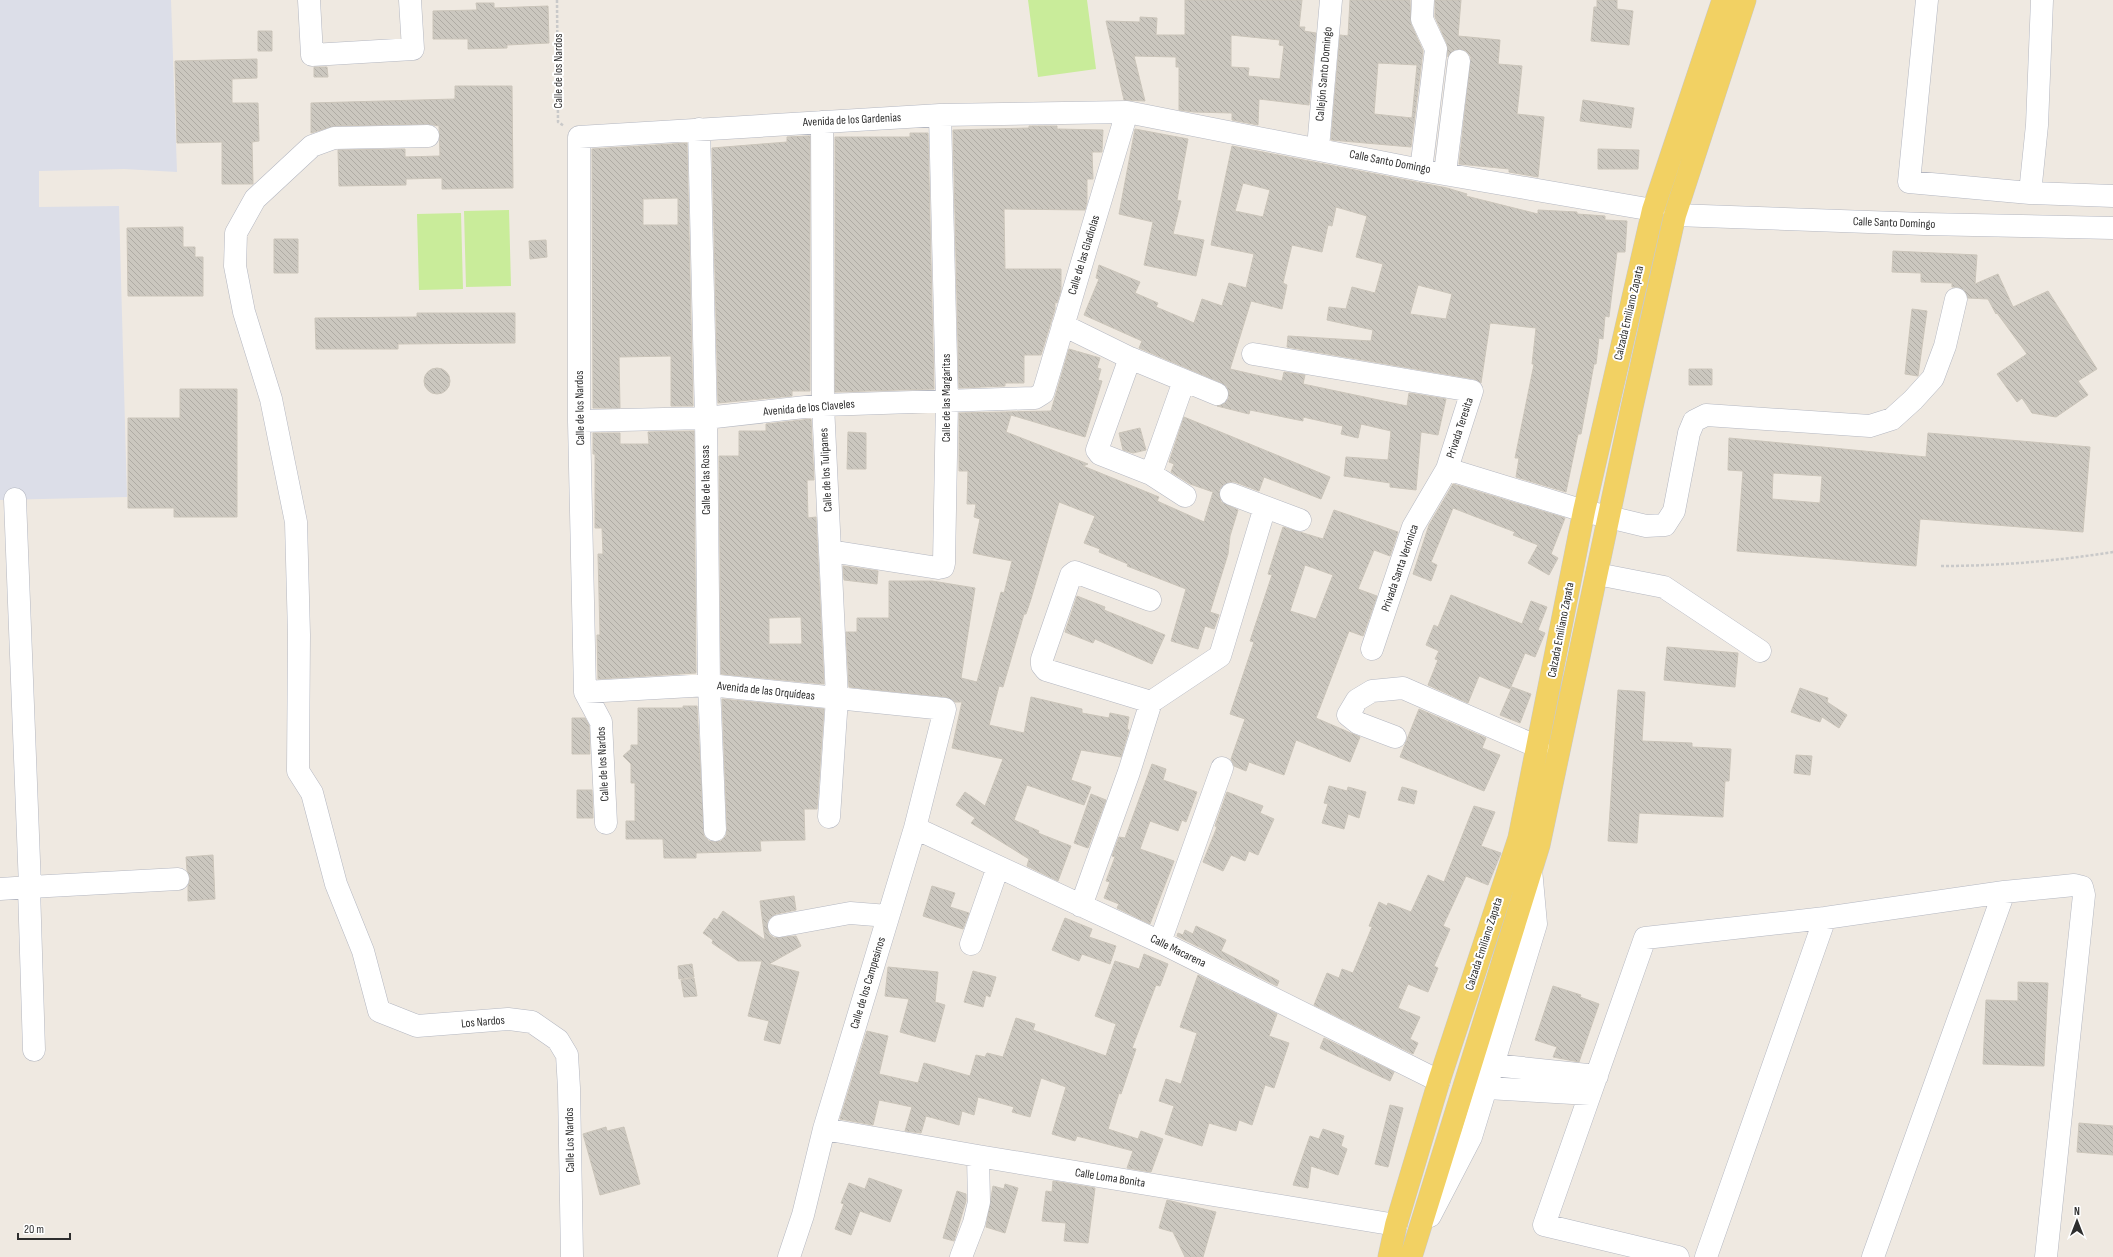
<svg xmlns="http://www.w3.org/2000/svg" width="2113" height="1257" viewBox="0 0 2113 1257" font-family="'Sofia Sans Condensed',sans-serif">
	<style>
		.airport { fill: #dcdee8 }
		.pitch { fill: #c9ec9a }
		.building { fill: url(#building-back-hatch); stroke: #cbc5ba; fill-rule: evenodd }
		.lines { fill: none; stroke-linecap: round; stroke-linejoin: round }
		.minor-casing { stroke: #b4b7c1; stroke-width: 23 }
		.major-casing { stroke: #c9c9c9; stroke-width: 23 }
		.path { stroke: #c9c9c9; stroke-width: 2.5; stroke-dasharray: 3 2; stroke-linecap: butt }
		.minor { stroke: #fff; stroke-width: 22 }
		.major { stroke: #f2d163; stroke-width: 22 }
		.labels { text-anchor: middle; dominant-baseline: central; stroke-width: 4; stroke-linejoin: round; paint-order: stroke }
		.street-label { font-size: 12px; fill: #2e2e2e; stroke: #fff }
	</style>
	<defs>
		<pattern id="building-back-hatch" width="6" height="6" patternUnits="userSpaceOnUse"><rect width="6" height="6" fill="#cbc7bf"/><path d="M-1 5l2 2M0 0l6 6M5-1l2 2" fill="none" stroke="#afaba4"/></pattern>
	</defs>
	<rect width="100%" height="100%" fill="#efe9e1"/>
	<path class="airport" d="M 0,0 L 171,0 L 177,172 L 124,169 L 39,171 L 39,207 L 119,206 L 127,497 L 0,500 Z"/>
	<path class="pitch" d="M 1028,0 L 1087,0 L 1096,69 L 1038,77 Z
		M 509,210 L 511,286 L 466,287 L 464,211 Z
		M 461,213 L 463,289 L 419,290 L 417,214 Z"/>
	<path class="building" d="M 1185,0 L 1302,0 L 1299,27 L 1305,27 L 1304,31 L 1316,33 L 1309,105 L 1259,99 L 1258,125 L 1232,120 L 1232,113 L 1194,112 L 1179,110 L 1179,67 L 1176,67 L 1176,57 L 1134,56 L 1145,101 L 1124,100 L 1106,21 L 1140,22 L 1140,17 L 1157,18 L 1156,35 L 1185,35 ZM 1231,35 L 1280,40 L 1279,45 L 1284,46 L 1280,79 L 1248,76 L 1249,68 L 1231,67 Z
		M 1350,0 L 1410,0 L 1411,24 L 1423,51 L 1411,147 L 1331,140 L 1340,35 L 1348,36 ZM 1378,63 L 1417,65 L 1412,118 L 1374,114 Z
		M 1435,0 L 1461,0 L 1458,36 L 1500,40 L 1498,64 L 1522,66 L 1517,114 L 1544,117 L 1538,177 L 1509,172 L 1509,169 L 1459,164 L 1471,57 L 1466,51 L 1460,49 L 1454,50 L 1448,57 L 1447,44 L 1435,17 Z
		M 1597,0 L 1617,0 L 1617,9 L 1633,11 L 1629,45 L 1591,41 L 1594,7 L 1597,7 Z
		M 476,3 L 494,3 L 494,8 L 548,6 L 549,43 L 507,45 L 507,48 L 468,49 L 468,39 L 433,39 L 433,11 L 477,10 Z
		M 258,31 L 272,31 L 272,51 L 258,51 Z
		M 257,59 L 257,78 L 232,79 L 232,103 L 258,103 L 259,141 L 252,142 L 253,184 L 222,184 L 222,142 L 177,143 L 175,61 Z
		M 314,67 L 327,67 L 328,77 L 314,77 Z
		M 455,86 L 512,86 L 513,188 L 442,189 L 442,178 L 406,179 L 406,185 L 339,186 L 338,150 L 405,149 L 405,157 L 440,156 L 439,126 L 428,124 L 334,126 L 311,133 L 311,103 L 455,99 Z
		M 1583,100 L 1634,108 L 1631,128 L 1580,121 Z
		M 1029,126 L 1057,126 L 1057,129 L 1103,130 L 1102,150 L 1102,152 L 1092,152 L 1093,179 L 1087,179 L 1087,202 L 1085,210 L 1004,209 L 1005,269 L 1061,269 L 1061,290 L 1057,303 L 1055,302 L 1055,309 L 1041,355 L 1024,355 L 1024,383 L 1005,383 L 1005,386 L 959,388 L 953,130 L 1029,128 Z
		M 1135,129 L 1188,139 L 1177,200 L 1181,201 L 1173,234 L 1204,240 L 1196,276 L 1144,265 L 1153,222 L 1119,214 Z
		M 910,133 L 928,133 L 934,389 L 835,392 L 835,137 L 910,137 Z
		M 808,136 L 810,136 L 810,391 L 792,391 L 792,396 L 718,403 L 712,148 L 787,142 L 787,137 Z
		M 687,143 L 693,406 L 671,406 L 671,356 L 619,357 L 620,408 L 593,408 L 592,149 ZM 678,198 L 678,225 L 643,225 L 643,199 Z
		M 1232,146 L 1447,188 L 1467,194 L 1466,196 L 1538,214 L 1538,210 L 1577,212 L 1577,214 L 1605,216 L 1605,220 L 1627,221 L 1625,252 L 1617,252 L 1609,317 L 1605,316 L 1603,339 L 1599,338 L 1596,364 L 1594,364 L 1581,434 L 1578,434 L 1566,492 L 1516,477 L 1519,458 L 1515,458 L 1534,364 L 1532,364 L 1536,328 L 1490,323 L 1481,383 L 1474,379 L 1287,347 L 1288,336 L 1371,341 L 1373,330 L 1327,320 L 1329,307 L 1346,309 L 1352,287 L 1375,293 L 1383,264 L 1356,257 L 1367,216 L 1336,207 L 1332,226 L 1328,225 L 1322,252 L 1292,245 L 1283,283 L 1287,285 L 1282,309 L 1251,301 L 1230,369 L 1282,381 L 1284,372 L 1305,375 L 1303,384 L 1407,406 L 1409,393 L 1446,399 L 1438,435 L 1421,432 L 1416,490 L 1390,487 L 1390,483 L 1344,476 L 1346,457 L 1388,460 L 1391,431 L 1361,424 L 1358,438 L 1341,434 L 1343,426 L 1303,417 L 1303,421 L 1250,410 L 1249,414 L 1217,406 L 1224,404 L 1229,398 L 1227,387 L 1222,383 L 1139,348 L 1142,341 L 1084,315 L 1099,279 L 1096,278 L 1099,265 L 1140,282 L 1135,293 L 1158,303 L 1156,307 L 1194,323 L 1202,299 L 1222,306 L 1229,283 L 1246,288 L 1254,254 L 1211,245 ZM 1243,183 L 1270,190 L 1263,217 L 1235,211 ZM 1418,285 L 1452,294 L 1446,319 L 1410,314 Z
		M 1598,149 L 1639,150 L 1638,169 L 1598,169 Z
		M 183,227 L 183,247 L 195,247 L 195,257 L 203,257 L 203,296 L 128,296 L 127,228 Z
		M 274,239 L 298,239 L 298,273 L 274,273 Z
		M 546,240 L 547,257 L 530,259 L 529,241 Z
		M 1893,251 L 1977,255 L 1975,284 L 1998,274 L 2013,307 L 2048,291 L 2097,369 L 2078,381 L 2088,395 L 2056,417 L 2032,413 L 2022,398 L 2017,402 L 1997,374 L 2027,354 L 1997,313 L 1996,314 L 1988,299 L 1968,298 L 1964,290 L 1958,287 L 1952,287 L 1952,283 L 1921,282 L 1921,273 L 1892,272 Z
		M 1912,309 L 1927,311 L 1918,376 L 1905,374 Z
		M 417,313 L 515,313 L 515,343 L 398,344 L 398,349 L 316,349 L 315,318 L 417,317 Z
		M 1069,349 L 1100,358 L 1097,368 L 1101,369 L 1098,380 L 1102,381 L 1085,437 L 1011,415 L 1006,432 L 1088,464 L 1083,466 L 1159,497 L 1157,501 L 1204,522 L 1213,492 L 1190,484 L 1171,472 L 1174,464 L 1169,462 L 1184,417 L 1330,477 L 1321,499 L 1264,477 L 1259,491 L 1235,482 L 1229,482 L 1223,485 L 1219,490 L 1221,502 L 1238,510 L 1230,536 L 1228,554 L 1210,612 L 1219,615 L 1214,629 L 1205,626 L 1198,649 L 1171,641 L 1186,589 L 1127,566 L 1128,564 L 1099,552 L 1100,549 L 1084,543 L 1095,516 L 1059,502 L 1031,599 L 1026,614 L 1024,614 L 1003,687 L 999,686 L 989,725 L 1024,733 L 1031,697 L 1082,709 L 1082,713 L 1109,718 L 1110,713 L 1129,717 L 1127,729 L 1129,730 L 1121,757 L 1081,750 L 1071,780 L 1091,787 L 1084,805 L 1027,785 L 1014,820 L 1039,831 L 1038,833 L 1071,846 L 1058,881 L 1027,866 L 1029,859 L 971,823 L 975,818 L 956,805 L 965,792 L 985,806 L 1003,759 L 952,748 L 962,702 L 955,702 L 946,697 L 849,687 L 846,632 L 857,632 L 857,618 L 889,618 L 889,581 L 932,581 L 975,588 L 961,678 L 977,682 L 1001,592 L 1004,593 L 1012,561 L 973,553 L 980,519 L 974,517 L 976,504 L 967,504 L 968,471 L 959,471 L 959,413 L 1051,411 Z
		M424 381a13 13 0 1 1 26 0a13 13 0 1 1-26 0Z
		M 1689,369 L 1712,369 L 1712,385 L 1689,385 Z
		M 180,389 L 237,389 L 237,517 L 174,517 L 174,508 L 128,508 L 128,418 L 180,418 Z
		M 811,419 L 814,480 L 807,480 L 808,518 L 816,517 L 824,684 L 721,674 L 719,456 L 739,456 L 739,431 L 766,431 L 766,424 ZM 801,617 L 802,644 L 769,644 L 769,618 Z
		M 1140,428 L 1146,450 L 1133,453 L 1123,450 L 1119,433 Z
		M 694,431 L 696,673 L 598,679 L 597,635 L 600,635 L 598,554 L 603,554 L 602,528 L 595,528 L 595,454 L 593,454 L 593,433 L 620,433 L 620,444 L 649,444 L 648,432 Z
		M 848,432 L 866,433 L 866,469 L 847,469 Z
		M 1928,433 L 2090,447 L 2083,532 L 1920,519 L 1916,566 L 1737,551 L 1743,471 L 1728,470 L 1729,438 L 1926,457 ZM 1773,473 L 1822,476 L 1820,503 L 1772,499 Z
		M 1453,484 L 1565,518 L 1551,554 L 1558,558 L 1549,575 L 1528,563 L 1538,545 L 1513,535 L 1515,532 L 1453,508 L 1431,562 L 1437,565 L 1431,581 L 1413,574 L 1429,525 Z
		M 1334,510 L 1398,532 L 1390,556 L 1374,550 L 1358,589 L 1377,596 L 1363,636 L 1349,631 L 1316,718 L 1360,737 L 1350,762 L 1296,740 L 1284,775 L 1249,762 L 1246,771 L 1234,766 L 1231,759 L 1245,719 L 1230,714 L 1254,642 L 1250,641 L 1272,575 L 1268,574 L 1283,527 L 1323,539 ZM 1305,565 L 1333,575 L 1316,619 L 1290,611 Z
		M 843,566 L 878,571 L 877,584 L 844,580 Z
		M 1451,595 L 1522,624 L 1531,601 L 1547,607 L 1538,630 L 1545,633 L 1535,657 L 1525,653 L 1510,689 L 1479,676 L 1468,703 L 1428,685 L 1438,660 L 1435,659 L 1439,651 L 1426,645 L 1434,625 L 1438,627 Z
		M 1077,596 L 1105,607 L 1104,610 L 1165,635 L 1152,664 L 1095,639 L 1093,643 L 1065,632 Z
		M 1667,647 L 1738,653 L 1735,687 L 1664,680 Z
		M 1512,687 L 1531,694 L 1520,723 L 1500,715 Z
		M 1800,688 L 1828,698 L 1827,702 L 1847,715 L 1839,728 L 1822,717 L 1820,722 L 1791,712 Z
		M 1618,690 L 1645,692 L 1642,741 L 1692,743 L 1692,747 L 1731,749 L 1729,781 L 1725,781 L 1723,817 L 1639,813 L 1637,843 L 1608,841 Z
		M 722,699 L 824,709 L 817,809 L 804,809 L 805,840 L 760,841 L 761,851 L 696,853 L 696,858 L 664,858 L 663,839 L 626,839 L 626,821 L 635,821 L 635,783 L 631,783 L 631,764 L 623,756 L 631,749 L 631,745 L 638,745 L 638,708 L 683,708 L 683,706 L 697,706 L 704,836 L 709,841 L 715,842 L 721,841 L 726,836 L 727,829 Z
		M 1419,709 L 1486,738 L 1482,748 L 1500,755 L 1484,791 L 1400,757 Z
		M 572,718 L 585,718 L 589,725 L 590,754 L 572,754 Z
		M 1796,755 L 1812,756 L 1810,775 L 1794,773 Z
		M 1152,764 L 1166,769 L 1163,780 L 1197,792 L 1186,822 L 1182,820 L 1178,831 L 1150,821 L 1140,849 L 1174,861 L 1150,924 L 1117,908 L 1119,904 L 1104,898 L 1110,882 L 1106,881 L 1115,857 L 1112,856 L 1119,837 L 1125,838 Z
		M 1329,786 L 1347,791 L 1348,787 L 1366,792 L 1359,818 L 1348,814 L 1344,829 L 1322,823 L 1328,804 L 1324,803 Z
		M 1402,787 L 1417,791 L 1414,804 L 1398,800 Z
		M 577,790 L 592,790 L 593,818 L 577,818 Z
		M 1227,792 L 1263,806 L 1260,813 L 1274,819 L 1258,855 L 1249,851 L 1245,861 L 1231,855 L 1223,871 L 1203,862 L 1217,827 L 1215,826 Z
		M 1091,794 L 1106,800 L 1088,848 L 1074,843 Z
		M 1474,806 L 1495,812 L 1481,846 L 1501,853 L 1488,885 L 1466,876 L 1443,926 L 1450,929 L 1434,966 L 1438,968 L 1428,992 L 1408,984 L 1398,1008 L 1420,1017 L 1410,1039 L 1418,1043 L 1413,1054 L 1314,1005 L 1327,973 L 1339,978 L 1342,969 L 1353,973 L 1372,927 L 1369,926 L 1379,902 L 1387,906 L 1388,903 L 1411,912 L 1428,875 L 1444,882 Z
		M 213,855 L 215,899 L 188,901 L 188,886 L 190,878 L 187,870 L 186,857 Z
		M 932,886 L 955,893 L 950,907 L 969,913 L 963,929 L 923,916 Z
		M 794,896 L 796,910 L 776,914 L 771,917 L 767,922 L 769,934 L 774,938 L 796,936 L 801,946 L 769,964 L 799,972 L 780,1044 L 764,1040 L 769,1021 L 748,1016 L 762,961 L 738,961 L 712,943 L 713,940 L 703,933 L 714,918 L 717,920 L 723,911 L 765,940 L 760,901 Z
		M 1065,918 L 1092,929 L 1089,937 L 1116,946 L 1110,964 L 1082,954 L 1079,961 L 1052,950 Z
		M 1196,926 L 1226,940 L 1221,951 L 1279,981 L 1277,986 L 1177,936 L 1178,933 L 1183,935 L 1185,930 L 1193,934 Z
		M 1144,954 L 1168,964 L 1160,986 L 1156,985 L 1132,1048 L 1136,1049 L 1121,1094 L 1119,1093 L 1108,1129 L 1138,1139 L 1141,1131 L 1163,1139 L 1151,1172 L 1127,1168 L 1133,1151 L 1077,1136 L 1075,1141 L 1052,1134 L 1066,1087 L 1041,1078 L 1030,1117 L 1012,1112 L 1014,1107 L 978,1097 L 974,1115 L 962,1111 L 959,1125 L 926,1116 L 921,1133 L 905,1131 L 912,1107 L 879,1100 L 873,1125 L 840,1119 L 867,1031 L 888,1036 L 879,1074 L 918,1083 L 924,1063 L 970,1076 L 976,1055 L 985,1057 L 987,1053 L 1003,1057 L 1016,1018 L 1035,1024 L 1033,1030 L 1106,1056 L 1116,1024 L 1095,1016 L 1115,961 L 1139,969 Z
		M 692,964 L 694,977 L 679,979 L 678,966 Z
		M 888,967 L 938,972 L 935,1002 L 945,1005 L 935,1042 L 900,1032 L 909,999 L 885,996 Z
		M 973,971 L 996,977 L 990,997 L 986,995 L 983,1007 L 964,1002 Z
		M 1198,975 L 1277,1014 L 1269,1036 L 1289,1043 L 1274,1088 L 1265,1085 L 1252,1125 L 1239,1120 L 1236,1131 L 1209,1123 L 1202,1146 L 1165,1134 L 1174,1106 L 1159,1101 L 1166,1079 L 1181,1084 L 1197,1033 L 1180,1027 Z
		M 694,978 L 697,996 L 684,997 L 681,980 Z
		M 2018,982 L 2048,983 L 2044,1066 L 1983,1064 L 1986,1000 L 2018,1001 Z
		M 1553,986 L 1581,995 L 1580,997 L 1599,1004 L 1579,1062 L 1553,1057 L 1557,1047 L 1535,1040 Z
		M 1324,1038 L 1394,1072 L 1390,1081 L 1320,1048 Z
		M 1390,1105 L 1403,1108 L 1388,1167 L 1375,1164 Z
		M 2079,1123 L 2113,1126 L 2113,1155 L 2077,1152 Z
		M 606,1127 L 607,1131 L 624,1127 L 640,1184 L 600,1195 L 583,1134 Z
		M 1323,1129 L 1344,1136 L 1341,1146 L 1347,1149 L 1338,1175 L 1311,1166 L 1308,1188 L 1293,1185 L 1310,1136 L 1319,1139 Z
		M 869,1178 L 902,1190 L 890,1222 L 860,1211 L 851,1235 L 835,1229 L 844,1204 L 841,1203 L 849,1183 L 865,1189 Z
		M 1053,1181 L 1095,1188 L 1088,1243 L 1064,1241 L 1066,1223 L 1042,1221 L 1046,1191 L 1052,1192 Z
		M 1005,1184 L 1018,1188 L 1005,1233 L 986,1227 L 993,1186 L 1004,1189 Z
		M 957,1191 L 966,1194 L 966,1201 L 954,1241 L 943,1238 Z
		M 1167,1200 L 1216,1212 L 1203,1257 L 1185,1257 L 1173,1232 L 1159,1228 Z"/>
	<g class="lines">
		<defs>
			<path id="minor" d="M 309,0 L 312,55 L 413,49 L 410,0
				M 1927,0 L 1909,182 L 2030,193 L 2113,196
				M 822,122 L 823,405 L 837,698 L 829,817
				M 699,129 L 706,418 L 709,685 L 715,830
				M 428,136 L 334,138 L 312,146 L 255,199 L 236,233 L 235,266 L 244,312 L 271,399 L 296,522 L 299,635 L 298,771 L 312,793 L 336,884 L 363,951 L 379,1011 L 417,1026 L 508,1019 L 532,1022 L 558,1040 L 567,1055 L 569,1088 L 572,1257
				M 1318,148 L 1331,0
				M 1421,170 L 1436,49 L 1422,19 L 1423,0
				M 1445,173 L 1459,61
				M 2030,193 L 2037,125 L 2042,0
				M 1675,215 L 1924,224 L 2113,228
				M 1063,325 L 1130,358 L 1217,394
				M 1253,354 L 1472,391 L 1447,469 L 1413,527 L 1372,649
				M 1130,358 L 1097,450 L 1100,454 L 1151,474 L 1185,496
				M 579,421 L 706,418 L 823,405 L 1035,398 L 1043,393 L 1127,112
				M 1447,469 L 1584,511 L 1646,526 L 1665,525 L 1674,511 L 1689,433 L 1694,421 L 1706,415 L 1870,426 L 1892,419 L 1913,400 L 1933,378 L 1945,346 L 1956,299
				M 1151,474 L 1184,381
				M 1231,494 L 1300,520
				M 830,551 L 938,568 L 943,567 L 944,563 L 947,401 L 940,115
				M 1597,574 L 1664,587 L 1760,651
				M 1150,600 L 1075,572 L 1071,575 L 1042,659 L 1042,665 L 1046,670 L 1151,702
				M 585,692 L 709,685 L 945,709 L 915,828 L 824,1129 L 803,1215 L 789,1257
				M 1395,737 L 1358,723 L 1348,715 L 1357,700 L 1372,691 L 1403,688 L 1538,747
				M 606,823 L 601,722 L 585,692 L 579,421 L 579,137 L 940,115 L 1127,112 L 1421,170 L 1653,210
				M 915,828 L 1160,942 L 1439,1081
				M 30,887 L 178,879
				M 29,888 L 34,1050
				M 0,889 L 30,887 L 15,499
				M 1081,906 L 1129,772 L 1151,702 L 1220,656 L 1265,507
				M 779,926 L 850,913 L 888,916
				M 1160,942 L 1222,768
				M 971,944 L 998,867
				M 1494,1065 L 1597,1076
				M 1487,1088 L 1590,1094
				M 824,1129 L 978,1156 L 1396,1225
				M 1430,1216 L 1471,1137 L 1536,924 L 1531,869
				M 961,1257 L 974,1223 L 979,1202 L 978,1156
				M 1678,1257 L 1544,1225 L 1645,938 L 1825,918 L 2004,892 L 2074,885 L 2082,887 L 2084,895 L 2046,1257
				M 1706,1257 L 1825,918
				M 1873,1257 L 2004,892"/>
			<path id="major" d="M 1389,1257 L 1396,1225 L 1439,1081 L 1519,838 L 1584,511 L 1653,210 L 1723,0
				M 1411,1257 L 1539,845 L 1632,407 L 1675,215 L 1745,0"/>
		</defs>
		<use href="#minor" class="minor-casing"/>
		<use href="#major" class="major-casing"/>
		<path class="path" d="M 557,0 L 558,122 L 564,126
			M 1941,566 C 1999,566 2056,561 2113,552"/>
		<use href="#minor" class="minor"/>
		<use href="#major" class="major"/>
	</g>
	<g class="labels">
		<g class="street-label">
			<text transform="translate(558 71) rotate(-90)">Calle de los Nardos</text>
			<text transform="translate(1324 74) rotate(-85)">Callejón Santo Domingo</text>
			<text transform="translate(852 120) rotate(-3)">Avenida de los Gardenias</text>
			<text transform="translate(1390 162) rotate(11)">Calle Santo Domingo</text>
			<text transform="translate(1894 223) rotate(2)">Calle Santo Domingo</text>
			<text transform="translate(1084 255) rotate(-73)">Calle de las Gladiolas</text>
			<text transform="translate(1629 313) rotate(-77)">Calzada Emiliano Zapata</text>
			<text transform="translate(946 398) rotate(-90)">Calle de las Margaritas</text>
			<text transform="translate(580 408) rotate(-91)">Calle de los Nardos</text>
			<text transform="translate(809 408) rotate(-5)">Avenida de los Claveles</text>
			<text transform="translate(1460 428) rotate(-72)">Privada Teresita</text>
			<text transform="translate(826 470) rotate(-93)">Calle de los Tulipanes</text>
			<text transform="translate(706 480) rotate(-91)">Calle de las Rosas</text>
			<text transform="translate(1400 568) rotate(-71)">Privada Santa Verónica</text>
			<text transform="translate(1561 630) rotate(-79)">Calzada Emiliano Zapata</text>
			<text transform="translate(766 691) rotate(6)">Avenida de las Orquídeas</text>
			<text transform="translate(603 764) rotate(-93)">Calle de los Nardos</text>
			<text transform="translate(1484 944) rotate(-72)">Calzada Emiliano Zapata</text>
			<text transform="translate(1178 951) rotate(26)">Calle Macarena</text>
			<text transform="translate(868 983) rotate(-73)">Calle de los Campesinos</text>
			<text transform="translate(483 1022) rotate(-5)">Los Nardos</text>
			<text transform="translate(570 1140) rotate(-91)">Calle Los Nardos</text>
			<text transform="translate(1110 1178) rotate(9)">Calle Loma Bonita</text>
		</g>
	</g>
	<g transform="translate(2077 1221)" stroke="#ffffff" stroke-width="3" paint-order="stroke">
	<path d="M0-3L7 15L0 10L-7 15Z" fill="#2e2e2e"/>
	<text y="-6" font-size="11" font-weight="bold" text-anchor="middle" fill="#2e2e2e">N</text>
	</g>
	<path d="M18 1233v6h52v-6" fill="none" stroke="#2e2e2e" stroke-width="2"/>
	<text x="24" y="1233" font-size="12" fill="#2e2e2e" stroke="#ffffff" stroke-width="3" paint-order="stroke">20 m</text>
</svg>
